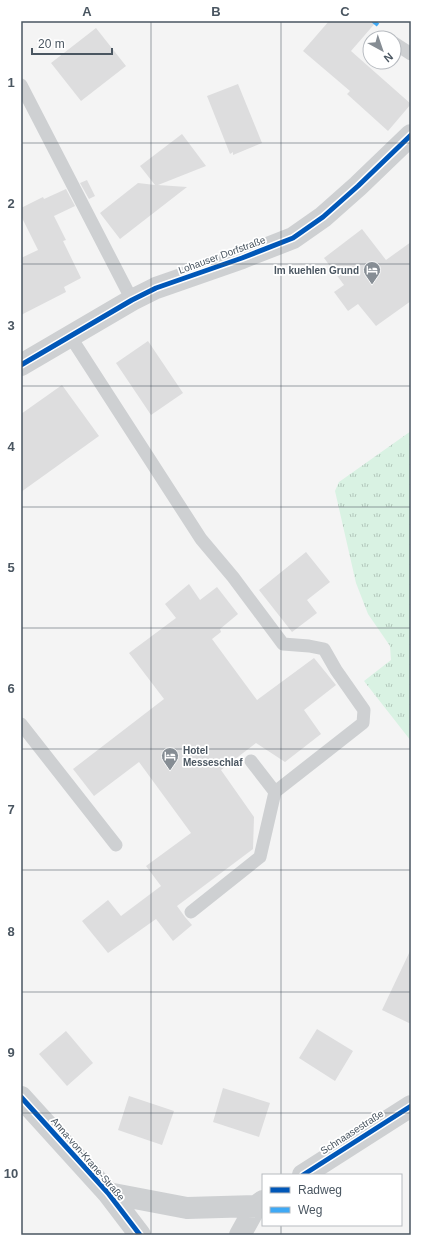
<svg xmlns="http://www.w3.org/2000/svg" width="432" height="1256" viewBox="0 0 432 1256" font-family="Arial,sans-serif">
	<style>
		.grass { fill: url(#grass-tufts) }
		.building { fill: #ddddde }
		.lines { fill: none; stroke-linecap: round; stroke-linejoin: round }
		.service { stroke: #ced0d2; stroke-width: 13 }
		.minor { stroke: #ced0d2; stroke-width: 22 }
		.quiet { stroke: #3fa9f5; stroke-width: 4; stroke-dasharray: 8 4; stroke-linecap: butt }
		.cycleway-casing { stroke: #fff; stroke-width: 8 }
		.cycleway { stroke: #0057b8; stroke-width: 5 }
		.grid { fill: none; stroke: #4a5661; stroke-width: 1; stroke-opacity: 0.55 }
		.labels { text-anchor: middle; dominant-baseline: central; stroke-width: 3.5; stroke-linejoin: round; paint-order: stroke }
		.street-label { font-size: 10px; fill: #4a5661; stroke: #fff }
		.poi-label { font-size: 10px; font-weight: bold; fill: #4a5661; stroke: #fff; text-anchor: end }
		.neatline { fill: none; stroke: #4a5661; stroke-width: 1.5 }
		.grid-label { font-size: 13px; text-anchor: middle; font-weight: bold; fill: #4a5661 }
	</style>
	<defs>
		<pattern id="grass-tufts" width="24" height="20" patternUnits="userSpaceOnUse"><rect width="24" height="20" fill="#d9f2e3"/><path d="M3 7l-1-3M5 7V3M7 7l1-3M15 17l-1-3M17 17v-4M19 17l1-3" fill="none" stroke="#b2c7bb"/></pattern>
	</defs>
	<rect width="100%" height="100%" fill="#f4f4f4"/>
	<path class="grass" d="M 411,431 L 411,741 L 364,681 L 391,660 L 390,646 L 368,614 L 356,583 L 335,491 L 339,482 Z"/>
	<path class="building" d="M 329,21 L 377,21 L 351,51 L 411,104 L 388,131 L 347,94 L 350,91 L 303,51 Z
		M 96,28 L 126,66 L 81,101 L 51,63 Z
		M 238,84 L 262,143 L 233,155 L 233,152 L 230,154 L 207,96 Z
		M 182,134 L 206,166 L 158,185 L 187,187 L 120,239 L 100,213 L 138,183 L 155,185 L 140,166 Z
		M 87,180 L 95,196 L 89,199 L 80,183 Z
		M 66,189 L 75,206 L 54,216 L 66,240 L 63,241 L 81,278 L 64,287 L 66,292 L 21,315 L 21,258 L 38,250 L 21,216 L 21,208 L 43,197 L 44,199 Z
		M 362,229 L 386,260 L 411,242 L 411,301 L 376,326 L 358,304 L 348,311 L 334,292 L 344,285 L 324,258 Z
		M 148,341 L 183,393 L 151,415 L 116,363 Z
		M 62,385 L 99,436 L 21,492 L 21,414 Z
		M 306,552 L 330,582 L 307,600 L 317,613 L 292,632 L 259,590 Z
		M 189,584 L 200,600 L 217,587 L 238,614 L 220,629 L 221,632 L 212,639 L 257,700 L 314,658 L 336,685 L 304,710 L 321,734 L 285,762 L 256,743 L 221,770 L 254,817 L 253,849 L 177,906 L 185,917 L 192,925 L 173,941 L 156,919 L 108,953 L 82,921 L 108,900 L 121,916 L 161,886 L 146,866 L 191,833 L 139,762 L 94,796 L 73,769 L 164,699 L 129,653 L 176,618 L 165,604 Z
		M 411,949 L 411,1024 L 382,1010 Z
		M 317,1029 L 353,1051 L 335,1081 L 299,1058 Z
		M 66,1031 L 93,1063 L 67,1086 L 39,1054 Z
		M 223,1088 L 270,1103 L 259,1137 L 213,1122 Z
		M 129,1096 L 174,1111 L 162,1145 L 118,1130 Z"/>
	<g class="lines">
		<path class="service" d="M 394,43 L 411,54
			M 21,85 L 132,300
			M 70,336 L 201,539 L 233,577 L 283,644 L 309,646 L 324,649 L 336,670 L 364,710 L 363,723 L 275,792
			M 21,724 L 116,845
			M 191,912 L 260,857 L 275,792 L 251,761"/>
		<path class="minor" d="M 21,365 L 132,300 L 156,288 L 242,258 L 293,238 L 323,217 L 358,186 L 411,135
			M 21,1097 L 108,1193 L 140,1235
			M 303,1175 L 411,1106
			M 108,1193 L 187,1208 L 256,1206 L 263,1201
			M 240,1235 L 256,1206"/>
		<path class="quiet" d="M 373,21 L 378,25"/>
		<defs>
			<path id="cycleway" d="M 21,365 L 132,300 L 156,288 L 242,258 L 293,238 L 323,217 L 358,186 L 411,135
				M 21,1097 L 108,1193 L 140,1235
				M 303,1175 L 411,1106"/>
		</defs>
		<use href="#cycleway" class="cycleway-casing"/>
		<use href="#cycleway" class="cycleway"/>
	</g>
	<path class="grid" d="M 151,21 L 151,1235M 281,21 L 281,1175M 21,143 L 411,143M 21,264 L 411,264M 21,386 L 411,386M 21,507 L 411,507M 21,628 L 411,628M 21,749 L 411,749M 21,870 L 411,870M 21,992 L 411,992M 21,1113 L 411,1113M 281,1225 L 281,1235"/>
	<defs>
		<symbol id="hotel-pin" viewBox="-11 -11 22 30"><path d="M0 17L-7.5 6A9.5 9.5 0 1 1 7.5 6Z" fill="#868d94" stroke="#fff"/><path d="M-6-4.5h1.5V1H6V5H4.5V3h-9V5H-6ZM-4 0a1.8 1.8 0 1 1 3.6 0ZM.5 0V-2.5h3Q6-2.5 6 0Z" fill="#fff"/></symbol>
	</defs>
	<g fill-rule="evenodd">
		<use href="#hotel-pin" x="362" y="260" width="20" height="27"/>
		<use href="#hotel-pin" x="160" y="746" width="20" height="27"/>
	</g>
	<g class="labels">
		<g class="street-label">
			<text transform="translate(222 255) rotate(-20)">Lohauser Dorfstraße</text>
			<text transform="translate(352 1132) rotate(-33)">Schnaasestraße</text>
			<text transform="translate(88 1159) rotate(49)">Anna-von-Krane-Straße</text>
		</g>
		<g class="poi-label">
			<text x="359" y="270">Im kuehlen Grund</text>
			<text x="183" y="750" text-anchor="start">Hotel<tspan x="183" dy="12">Messeschlaf</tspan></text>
		</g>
	</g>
	<rect width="432" height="1256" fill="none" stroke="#ffffff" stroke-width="44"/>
	<rect x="262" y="1174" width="140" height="52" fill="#ffffff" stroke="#b7bbc0"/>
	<rect x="270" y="1187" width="20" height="6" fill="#0057b8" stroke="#b7bbc0"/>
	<text x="298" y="1194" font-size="12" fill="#4a5661">Radweg</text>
	<rect x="270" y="1207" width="20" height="6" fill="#3fa9f5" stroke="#b7bbc0"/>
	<text x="298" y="1214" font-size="12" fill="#4a5661">Weg</text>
	<g transform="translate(382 50) rotate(140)"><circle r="19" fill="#ffffff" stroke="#b7bbc0"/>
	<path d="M0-3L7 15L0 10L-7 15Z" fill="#868d94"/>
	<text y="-6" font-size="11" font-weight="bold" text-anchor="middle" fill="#4a5661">N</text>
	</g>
	<path d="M32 48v6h80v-6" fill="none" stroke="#4a5661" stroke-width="2"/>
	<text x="38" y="48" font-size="12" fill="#4a5661" stroke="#ffffff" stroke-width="3" paint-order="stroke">20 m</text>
	<rect x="22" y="22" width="388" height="1212" class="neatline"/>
	<g class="grid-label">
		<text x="87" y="16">A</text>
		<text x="216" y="16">B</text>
		<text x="345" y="16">C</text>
		<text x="11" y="87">1</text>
		<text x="11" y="208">2</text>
		<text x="11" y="330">3</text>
		<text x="11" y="451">4</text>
		<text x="11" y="572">5</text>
		<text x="11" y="693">6</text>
		<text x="11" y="814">7</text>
		<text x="11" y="936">8</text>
		<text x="11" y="1057">9</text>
		<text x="11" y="1178">10</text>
	</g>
</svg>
